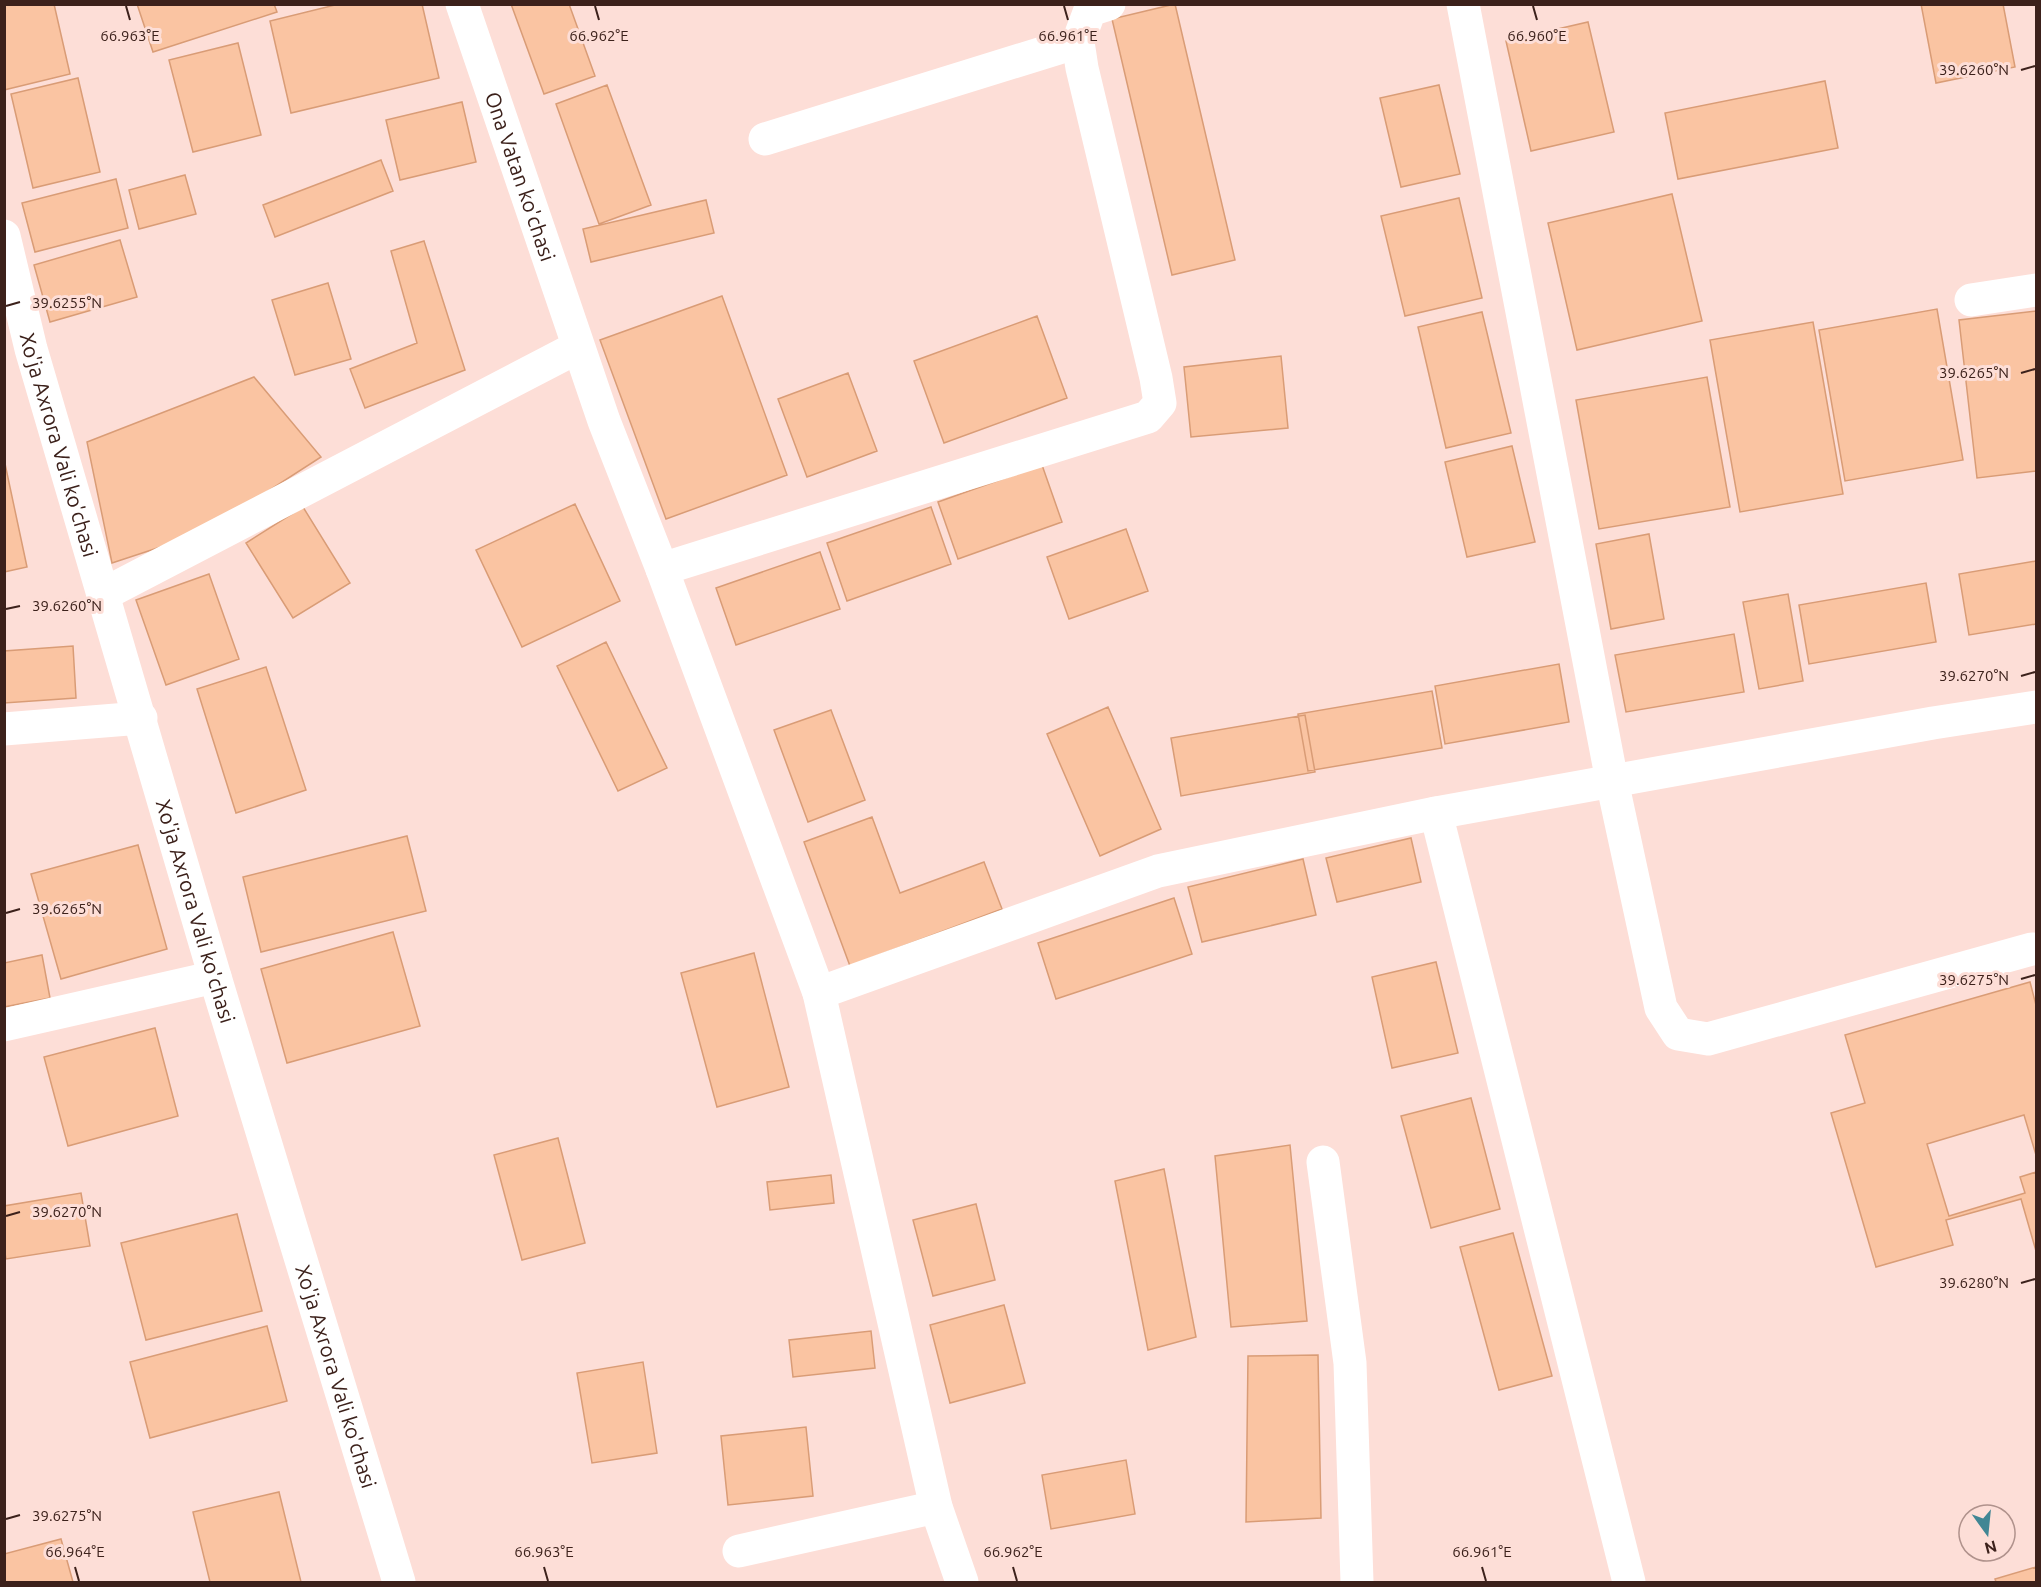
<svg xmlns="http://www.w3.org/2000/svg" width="2041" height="1587" viewBox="0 0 2041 1587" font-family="Ubuntu,sans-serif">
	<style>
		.building { fill: #fac4a2; stroke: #d99c76; stroke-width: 1.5 }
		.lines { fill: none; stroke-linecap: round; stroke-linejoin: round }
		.minor { stroke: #fff; stroke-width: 33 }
		.ticks { fill: none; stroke: #3c211b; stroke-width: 2 }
		.labels { text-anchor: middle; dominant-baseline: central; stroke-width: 6; stroke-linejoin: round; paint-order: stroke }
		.street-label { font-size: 21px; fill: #3c211b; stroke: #fdded7 }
		.ticks-label { font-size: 15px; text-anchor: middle; fill: #3c211b; stroke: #fdded7; stroke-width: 6; stroke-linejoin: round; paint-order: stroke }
	</style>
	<rect width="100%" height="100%" fill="#fdded7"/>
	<path class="building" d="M 4,4 L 54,4 L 70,74 L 4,90 Z
		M 137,4 L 274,4 L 277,12 L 153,52 Z
		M 339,4 L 422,4 L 439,78 L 291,113 L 270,21 Z
		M 511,4 L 569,4 L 595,76 L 544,94 Z
		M 1175,4 L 1235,260 L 1172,275 L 1112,19 Z
		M 1921,4 L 2003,4 L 2015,67 L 1936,83 Z
		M 1588,22 L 1614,132 L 1531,151 L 1506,41 Z
		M 238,43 L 261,135 L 193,152 L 169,60 Z
		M 78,78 L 100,172 L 33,188 L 11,94 Z
		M 1825,81 L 1838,148 L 1678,179 L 1665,113 Z
		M 607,85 L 651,205 L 599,224 L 556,104 Z
		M 1439,85 L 1460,174 L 1401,187 L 1380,98 Z
		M 462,102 L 476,162 L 400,180 L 386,120 Z
		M 381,160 L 393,191 L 275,237 L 263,205 Z
		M 185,175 L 196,214 L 139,229 L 129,190 Z
		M 116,179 L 128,228 L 35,252 L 22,203 Z
		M 1672,194 L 1702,321 L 1577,350 L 1548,223 Z
		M 1459,198 L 1482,298 L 1405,316 L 1381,216 Z
		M 706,200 L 714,233 L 591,262 L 583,229 Z
		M 120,240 L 137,297 L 50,322 L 34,265 Z
		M 424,241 L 465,370 L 365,408 L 350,369 L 417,343 L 391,251 Z
		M 328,283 L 351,359 L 295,375 L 272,300 Z
		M 722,296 L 787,475 L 666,519 L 600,340 Z
		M 1937,309 L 1963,460 L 1845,481 L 1819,330 Z
		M 2036,311 L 2036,471 L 1977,478 L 1959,320 Z
		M 1482,312 L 1511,433 L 1446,448 L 1418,327 Z
		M 1037,316 L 1067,398 L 944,443 L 914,361 Z
		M 1813,322 L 1843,494 L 1740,512 L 1710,340 Z
		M 1281,356 L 1288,428 L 1191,437 L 1184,367 Z
		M 848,373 L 877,451 L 807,477 L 778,399 Z
		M 254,377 L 321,457 L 203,533 L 112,563 L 87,442 Z
		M 1707,377 L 1730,507 L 1599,529 L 1576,400 Z
		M 1512,446 L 1535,542 L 1467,557 L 1445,462 Z
		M 4,459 L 27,567 L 4,572 Z
		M 1042,465 L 1062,522 L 958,559 L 938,502 Z
		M 575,504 L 620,601 L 522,647 L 476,550 Z
		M 303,507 L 350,583 L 293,618 L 246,543 Z
		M 931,507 L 951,564 L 847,601 L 827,543 Z
		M 1126,529 L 1148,591 L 1069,619 L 1047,557 Z
		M 1649,534 L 1664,619 L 1611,629 L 1596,544 Z
		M 820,552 L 840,609 L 736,645 L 716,588 Z
		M 2036,561 L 2036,624 L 1969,635 L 1959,574 Z
		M 209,574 L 239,659 L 166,685 L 136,600 Z
		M 1926,583 L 1936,642 L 1809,664 L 1799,605 Z
		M 1788,594 L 1803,681 L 1759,689 L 1743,602 Z
		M 1734,634 L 1744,692 L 1626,712 L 1615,655 Z
		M 606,642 L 667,768 L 618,791 L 557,666 Z
		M 73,646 L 76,698 L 4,703 L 4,651 Z
		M 1559,664 L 1569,722 L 1445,744 L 1435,686 Z
		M 266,667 L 306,790 L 236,813 L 197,689 Z
		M 1432,691 L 1442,748 L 1308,771 L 1298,714 Z
		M 1108,707 L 1161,829 L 1100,856 L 1047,734 Z
		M 831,710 L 865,800 L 808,822 L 774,730 Z
		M 1305,715 L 1315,772 L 1181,796 L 1171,738 Z
		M 872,817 L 900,893 L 984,862 L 1002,909 L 850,966 L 804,842 Z
		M 407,836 L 426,911 L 261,952 L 243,877 Z
		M 1411,838 L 1421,882 L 1337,902 L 1326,858 Z
		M 138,845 L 167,949 L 61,979 L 31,874 Z
		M 1303,859 L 1316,915 L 1202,942 L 1188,887 Z
		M 1174,898 L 1192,954 L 1056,999 L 1038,943 Z
		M 393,932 L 420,1026 L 287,1063 L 261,969 Z
		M 754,953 L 789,1087 L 717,1107 L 681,973 Z
		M 42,955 L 50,998 L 4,1007 L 4,963 Z
		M 1436,962 L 1458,1053 L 1392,1068 L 1372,977 Z
		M 2030,982 L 2036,1005 L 2036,1155 L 2024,1115 L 1927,1144 L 1949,1216 L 2025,1193 L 2020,1177 L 2036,1172 L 2036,1251 L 2021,1199 L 1946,1220 L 1953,1245 L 1876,1267 L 1831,1113 L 1865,1103 L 1845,1035 Z
		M 155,1028 L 178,1116 L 68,1146 L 44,1057 Z
		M 1471,1098 L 1500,1209 L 1431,1228 L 1401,1116 Z
		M 558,1138 L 585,1243 L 522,1260 L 494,1155 Z
		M 1290,1145 L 1307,1321 L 1231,1327 L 1215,1156 Z
		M 1164,1169 L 1196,1337 L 1148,1350 L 1115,1181 Z
		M 831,1175 L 834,1203 L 770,1210 L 767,1182 Z
		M 81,1193 L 90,1246 L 6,1259 L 4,1247 L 4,1206 Z
		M 976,1204 L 995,1280 L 933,1296 L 913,1220 Z
		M 237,1214 L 262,1311 L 146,1340 L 121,1243 Z
		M 1513,1233 L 1552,1376 L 1499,1390 L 1460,1247 Z
		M 1004,1305 L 1025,1383 L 950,1403 L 930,1325 Z
		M 267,1326 L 287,1401 L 150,1438 L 130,1362 Z
		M 871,1331 L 875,1368 L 793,1377 L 789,1340 Z
		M 1318,1355 L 1321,1518 L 1246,1522 L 1248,1356 Z
		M 643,1362 L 657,1453 L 592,1463 L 577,1373 Z
		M 806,1427 L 813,1496 L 728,1505 L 721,1436 Z
		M 1126,1460 L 1135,1514 L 1051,1529 L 1042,1475 Z
		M 279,1492 L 301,1582 L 210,1582 L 193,1512 Z
		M 61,1539 L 73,1582 L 4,1582 L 4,1554 Z
		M 2036,1567 L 2036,1582 L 1996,1582 L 1995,1579 Z"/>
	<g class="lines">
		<g class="minor">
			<path id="s1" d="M 462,4 L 604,421 L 662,569 L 819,993 L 936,1507 L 962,1582"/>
			<path d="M 1463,4 L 1612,781 L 1661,1008 L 1678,1034 L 1708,1039 L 2032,949"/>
			<path d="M 765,139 L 1078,42"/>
			<path id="s2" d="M 4,236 L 31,349 L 215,977 L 399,1582"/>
			<path d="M 1971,300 L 2036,290"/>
			<path d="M 662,569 L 1148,417 L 1160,403 L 1156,378 L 1082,68 L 1078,42 L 1090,10 L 1109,4"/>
			<path d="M 104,594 L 578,347"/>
			<path d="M 4,729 L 141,718"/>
			<path d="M 1436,813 L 1629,1582"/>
			<path d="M 819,993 L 1158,871 L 1436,813 L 1933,723 L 2036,707"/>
			<path d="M 4,1025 L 215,977"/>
			<path d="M 1323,1162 L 1350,1363 L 1357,1582"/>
			<path d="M 739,1551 L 936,1507"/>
		</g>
	</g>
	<path class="ticks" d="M 126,6 L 130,20M 595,6 L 599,20M 1064,6 L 1068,20M 1533,6 L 1537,20M 2021,70 L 2035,66M 6,306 L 20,302M 2021,373 L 2035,369M 6,609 L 20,606M 2021,676 L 2035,672M 6,913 L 20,909M 2021,979 L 2035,975M 6,1216 L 20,1212M 2021,1283 L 2035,1279M 6,1519 L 20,1515M 75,1567 L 79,1581M 544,1567 L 548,1581M 1013,1567 L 1017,1581M 1482,1567 L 1486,1581"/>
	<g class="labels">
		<g class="street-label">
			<text stroke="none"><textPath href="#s1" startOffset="182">Ona Vatan ko'chasi</textPath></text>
			<text stroke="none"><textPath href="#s2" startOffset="216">Xo'ja Axrora Vali ko'chasi</textPath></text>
			<text stroke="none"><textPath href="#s2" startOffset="702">Xo'ja Axrora Vali ko'chasi</textPath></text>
			<text stroke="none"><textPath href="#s2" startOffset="1188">Xo'ja Axrora Vali ko'chasi</textPath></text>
		</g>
	</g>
	<g class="ticks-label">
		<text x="130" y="41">66.963°E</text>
		<text x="599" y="41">66.962°E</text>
		<text x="1068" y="41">66.961°E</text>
		<text x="1537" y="41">66.960°E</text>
		<text x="1974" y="75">39.6260°N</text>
		<text x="67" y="308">39.6255°N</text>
		<text x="1974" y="378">39.6265°N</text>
		<text x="67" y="611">39.6260°N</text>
		<text x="1974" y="681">39.6270°N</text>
		<text x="67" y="914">39.6265°N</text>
		<text x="1974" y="985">39.6275°N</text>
		<text x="67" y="1217">39.6270°N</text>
		<text x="1974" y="1288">39.6280°N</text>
		<text x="67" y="1521">39.6275°N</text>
		<text x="75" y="1557">66.964°E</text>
		<text x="544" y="1557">66.963°E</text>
		<text x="1013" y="1557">66.962°E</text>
		<text x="1482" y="1557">66.961°E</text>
	</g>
	<rect width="2041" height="1587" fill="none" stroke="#3c211b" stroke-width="12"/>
	<g transform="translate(1987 1533) rotate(165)"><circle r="28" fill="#fdded7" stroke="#b0928c" stroke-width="1.5"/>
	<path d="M0-4.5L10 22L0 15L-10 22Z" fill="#418694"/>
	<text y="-9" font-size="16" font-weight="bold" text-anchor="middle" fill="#3c211b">N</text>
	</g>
</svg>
